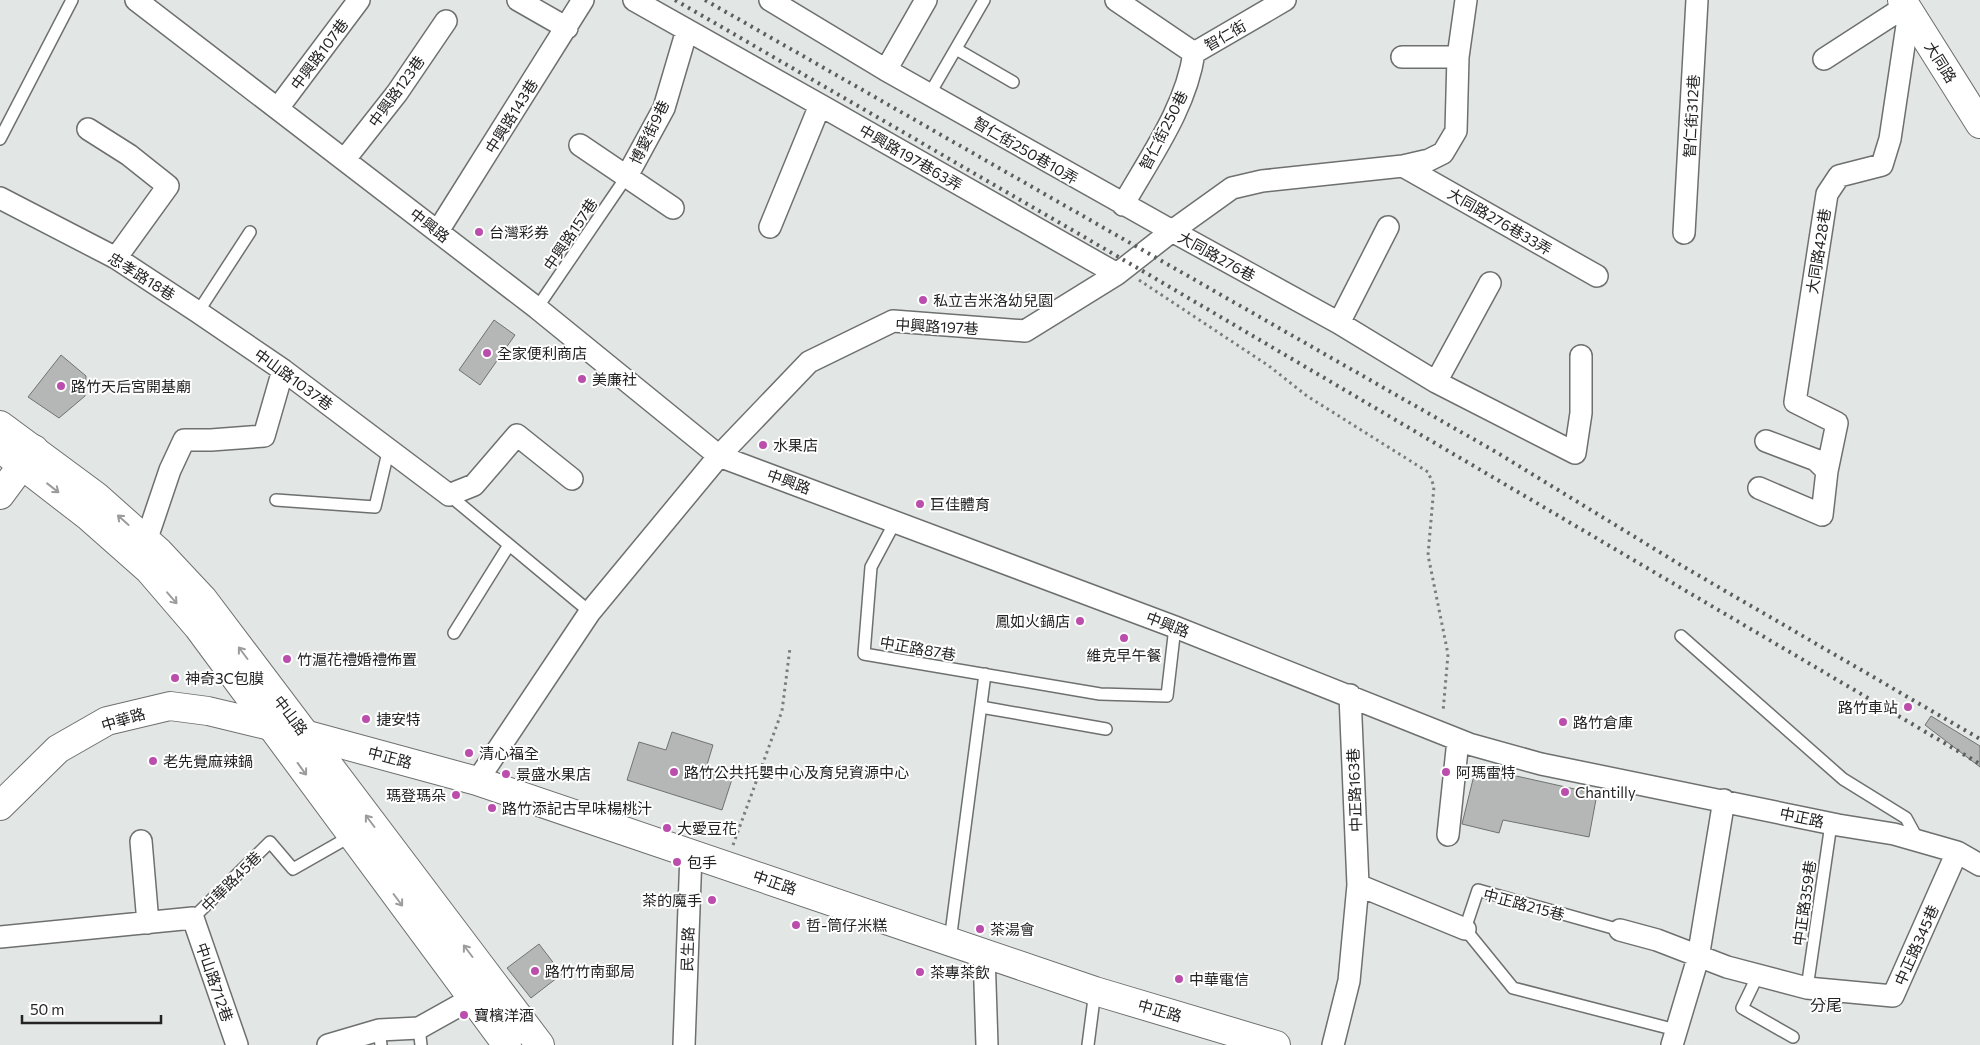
<svg xmlns="http://www.w3.org/2000/svg" width="1980" height="1045" viewBox="0 0 1980 1045" font-family="Commissioner,'Noto Sans TC',sans-serif">
	<style>
		.building { fill: #b4b7b6; stroke: #707371 }
		.lines { fill: none; stroke-linecap: round; stroke-linejoin: round }
		.lane-casing { stroke: #6d706e; stroke-width: 14 }
		.street-casing { stroke: #6d706e; stroke-width: 24 }
		.secondary-casing { stroke: #6d706e; stroke-width: 30 }
		.primary-casing { stroke: #6d706e; stroke-width: 30 }
		.path { stroke: #7b7d7c; stroke-width: 3; stroke-dasharray: 2.5 4; stroke-linecap: butt }
		.lane { stroke: #fff; stroke-width: 11 }
		.street { stroke: #fff; stroke-width: 21 }
		.secondary { stroke: #fff; stroke-width: 28 }
		.primary { stroke: #fff; stroke-width: 28 }
		.rail { stroke: #5c5e5d; stroke-width: 4; stroke-dasharray: 2.5 5; stroke-linecap: butt }
		.oneway { stroke: #9c9c9c }
		.poi-dot { fill: #bb4dac; stroke: #fff; stroke-width: 2 }
		.labels { text-anchor: middle; dominant-baseline: central; stroke-width: 4; stroke-linejoin: round; paint-order: stroke }
		.street-label { font-size: 15px; fill: #222322; stroke: #fff }
		.poi-label { font-size: 15px; fill: #222322; stroke: #fff; text-anchor: start }
		.neighbourhood-label { font-size: 16px; fill: #222322; stroke: #fff }
	</style>
	<rect width="100%" height="100%" fill="#e2e6e4"/>
	<path class="building" d="M 494,320 L 515,335 L 480,385 L 459,370 Z
		M 61,355 L 86,376 L 85,396 L 59,418 L 28,397 Z
		M 1931,716 L 1980,746 L 1980,767 L 1925,725 Z
		M 672,732 L 713,745 L 706,768 L 733,776 L 722,810 L 627,780 L 639,742 L 666,750 Z
		M 1476,767 L 1597,794 L 1589,837 L 1503,820 L 1499,833 L 1462,824 Z
		M 539,944 L 562,974 L 531,998 L 507,968 Z"/>
	<g class="lines">
		<defs>
			<path id="lane" d="M 956,49 L 1013,82
				M 929,95 L 984,0
				M 0,139 L 72,0
				M 537,308 L 627,176
				M 198,312 L 250,232
				M 449,495 L 590,612
				M 276,500 L 375,507 L 389,448
				M 895,522 L 871,567 L 864,654 L 1100,694 L 1167,696 L 1175,627
				M 454,633 L 509,545
				M 1681,636 L 1843,779 L 1906,818 L 1918,840
				M 981,707 L 1106,729
				M 193,918 L 270,842 L 293,869 L 351,836
				M 1620,930 L 1478,890 L 1465,929 L 1513,988 L 1676,1030
				M 950,941 L 985,674
				M 1758,975 L 1742,1008 L 1793,1037
				M 1807,988 L 1831,824
				M 419,1028 L 421,1045
				M 379,1030 L 381,1045
				M 1088,1045 L 1095,991"/>
			<path id="street" d="M 136,0 L 537,308 L 719,456 L 1175,627 L 1469,744 L 1541,764 L 1838,825 L 1894,834 L 1957,852 L 1980,865
				M 518,0 L 567,28
				M 634,0 L 820,105
				M 1116,0 L 1194,53 L 1285,0
				M 1466,0 L 1458,57 L 1456,131 L 1443,153 L 1429,160 L 1403,166 L 1262,181 L 1232,188 L 1172,231 L 1339,323 L 1436,382 L 1575,453 L 1581,413 L 1581,356
				M 1402,57 L 1458,57
				M 1824,59 L 1906,6
				M 886,70 L 926,0
				M 278,108 L 359,0
				M 88,129 L 129,155 L 168,186 L 116,258
				M 580,145 L 673,208
				M 345,159 L 397,93 L 446,21
				M 1403,166 L 1597,276
				M 627,176 L 664,108 L 687,30
				M 0,198 L 116,258 L 198,312 L 283,370 L 449,495 L 474,485 L 517,435 L 572,479
				M 1123,205 C 1150,157 1186,108 1194,53
				M 770,227 L 820,105 L 1117,274
				M 438,231 L 583,0
				M 1684,233 L 1697,0
				M 1339,323 L 1388,227
				M 1436,382 L 1490,283
				M 1827,471 L 1837,423 L 1795,402 L 1827,194 L 1839,176 L 1882,165 L 1890,139 L 1909,12
				M 1759,488 L 1822,515 L 1827,471 L 1816,460 L 1766,441
				M 146,541 L 170,470 L 184,440 L 211,440 L 264,436 L 283,370
				M 477,781 L 590,612 L 719,456 L 809,362 L 893,321 L 1025,331 L 1117,274 L 1172,231 L 886,70 L 770,0
				M 1448,835 L 1458,740
				M 141,841 L 148,923
				M 1358,885 L 1465,929
				M 1620,930 L 1657,940 L 1727,967 L 1807,988 L 1893,996 L 1957,852
				M 0,937 L 193,918 L 237,1045
				M 984,953 L 987,1045
				M 328,1045 L 379,1030 L 419,1028 L 471,999 L 484,990
				M 684,1045 L 691,853
				M 1333,1045 L 1349,981 L 1358,885 L 1350,695
				M 1672,1045 L 1698,958 L 1724,800"/>
			<path id="secondary" d="M 1902,0 L 1980,124
				M 0,495 L 34,449
				M 0,806 L 58,749 L 107,721 L 170,706 L 208,711 L 304,734 L 477,781 L 1095,991 L 1276,1045"/>
			<path id="primary" d="M 0,425 L 96,496 L 159,552 L 203,599 L 540,1045
				M 0,448 L 89,517 L 149,570 L 198,627 L 507,1045"/>
		</defs>
		<use href="#lane" class="lane-casing"/>
		<use href="#street" class="street-casing"/>
		<use href="#secondary" class="secondary-casing"/>
		<use href="#primary" class="primary-casing"/>
		<path class="path" d="M 1139,280 L 1269,366 L 1307,396 L 1428,472 L 1434,486 L 1428,555 L 1448,654 L 1443,712
			M 733,845 L 782,711 L 790,648"/>
		<use href="#lane" class="lane"/>
		<use href="#street" class="street"/>
		<use href="#secondary" class="secondary"/>
		<use href="#primary" class="primary"/>
		<path class="rail" d="M 675,0 L 1129,263 L 1980,764
			M 705,0 L 1496,452 L 1684,567 L 1980,739"/>
	</g>
	<defs><path id="oneway-shaft" d="M-6 0H5M1.5-3L5.5 0L1.5 3" fill="none" stroke-width="1.6" stroke-linecap="round" stroke-linejoin="round" transform="scale(1.25)"/></defs>
	<g class="oneway">
		<use href="#oneway-shaft" transform="translate(53 488) rotate(38)"/>
		<use href="#oneway-shaft" transform="translate(123 520) rotate(-138)"/>
		<use href="#oneway-shaft" transform="translate(172 598) rotate(49)"/>
		<use href="#oneway-shaft" transform="translate(243 653) rotate(-127)"/>
		<use href="#oneway-shaft" transform="translate(302 769) rotate(54)"/>
		<use href="#oneway-shaft" transform="translate(370 821) rotate(-127)"/>
		<use href="#oneway-shaft" transform="translate(398 900) rotate(53)"/>
		<use href="#oneway-shaft" transform="translate(468 951) rotate(-127)"/>
	</g>
	<g class="poi-dot">
		<circle cx="479" cy="232" r="5"/>
		<circle cx="923" cy="300" r="5"/>
		<circle cx="487" cy="353" r="5"/>
		<circle cx="582" cy="379" r="5"/>
		<circle cx="61" cy="386" r="5"/>
		<circle cx="763" cy="445" r="5"/>
		<circle cx="920" cy="504" r="5"/>
		<circle cx="1080" cy="621" r="5"/>
		<circle cx="1124" cy="638" r="5"/>
		<circle cx="287" cy="659" r="5"/>
		<circle cx="175" cy="678" r="5"/>
		<circle cx="1908" cy="707" r="5"/>
		<circle cx="366" cy="719" r="5"/>
		<circle cx="1563" cy="722" r="5"/>
		<circle cx="469" cy="753" r="5"/>
		<circle cx="153" cy="761" r="5"/>
		<circle cx="674" cy="772" r="5"/>
		<circle cx="1446" cy="772" r="5"/>
		<circle cx="506" cy="774" r="5"/>
		<circle cx="1565" cy="792" r="5"/>
		<circle cx="456" cy="795" r="5"/>
		<circle cx="492" cy="808" r="5"/>
		<circle cx="667" cy="828" r="5"/>
		<circle cx="677" cy="862" r="5"/>
		<circle cx="712" cy="900" r="5"/>
		<circle cx="796" cy="925" r="5"/>
		<circle cx="980" cy="929" r="5"/>
		<circle cx="535" cy="971" r="5"/>
		<circle cx="920" cy="972" r="5"/>
		<circle cx="1179" cy="979" r="5"/>
		<circle cx="464" cy="1015" r="5"/>
	</g>
	<g class="labels">
		<g class="street-label">
			<text transform="translate(1225 35) rotate(-30)">智仁街</text>
			<text transform="translate(319 54) rotate(-53)">中興路107巷</text>
			<text transform="translate(1941 62) rotate(58)">大同路</text>
			<text transform="translate(396 91) rotate(-54)">中興路123巷</text>
			<text transform="translate(511 116) rotate(-58)">中興路143巷</text>
			<text transform="translate(1691 116) rotate(-87)">智仁街312巷</text>
			<text transform="translate(1163 130) rotate(-63)">智仁街250巷</text>
			<text transform="translate(649 132) rotate(-64)">博愛街9巷</text>
			<text transform="translate(1026 150) rotate(30)">智仁街250巷10弄</text>
			<text transform="translate(911 157) rotate(30)">中興路197巷63弄</text>
			<text transform="translate(1500 221) rotate(30)">大同路276巷33弄</text>
			<text transform="translate(430 225) rotate(38)">中興路</text>
			<text transform="translate(570 234) rotate(-56)">中興路157巷</text>
			<text transform="translate(1818 251) rotate(-81)">大同路428巷</text>
			<text transform="translate(1217 256) rotate(29)">大同路276巷</text>
			<text transform="translate(142 276) rotate(32)">忠孝路18巷</text>
			<text transform="translate(937 326) rotate(3)">中興路197巷</text>
			<text transform="translate(294 379) rotate(36)">中山路1037巷</text>
			<text transform="translate(789 481) rotate(20)">中興路</text>
			<text transform="translate(1168 624) rotate(21)">中興路</text>
			<text transform="translate(918 648) rotate(10)">中正路87巷</text>
			<text transform="translate(291 715) rotate(53)">中山路</text>
			<text transform="translate(123 719) rotate(-17)">中華路</text>
			<text transform="translate(390 757) rotate(15)">中正路</text>
			<text transform="translate(1354 790) rotate(-92)">中正路163巷</text>
			<text transform="translate(1802 817) rotate(12)">中正路</text>
			<text transform="translate(231 881) rotate(-45)">中華路45巷</text>
			<text transform="translate(775 882) rotate(19)">中正路</text>
			<text transform="translate(1804 903) rotate(-82)">中正路359巷</text>
			<text transform="translate(1524 904) rotate(15)">中正路215巷</text>
			<text transform="translate(1916 945) rotate(-66)">中正路345巷</text>
			<text transform="translate(687 949) rotate(-88)">民生路</text>
			<text transform="translate(215 982) rotate(71)">中山路712巷</text>
			<text transform="translate(1160 1010) rotate(16)">中正路</text>
		</g>
		<g class="poi-label">
			<text x="489" y="232">台灣彩券</text>
			<text x="933" y="300">私立吉米洛幼兒園</text>
			<text x="497" y="353">全家便利商店</text>
			<text x="592" y="379">美廉社</text>
			<text x="71" y="386">路竹天后宮開基廟</text>
			<text x="773" y="445">水果店</text>
			<text x="930" y="504">巨佳體育</text>
			<text x="1070" y="621" text-anchor="end">鳳如火鍋店</text>
			<text x="1124" y="655" text-anchor="middle">維克早午餐</text>
			<text x="297" y="659">竹滬花禮婚禮佈置</text>
			<text x="185" y="678">神奇3C包膜</text>
			<text x="1898" y="707" text-anchor="end">路竹車站</text>
			<text x="376" y="719">捷安特</text>
			<text x="1573" y="722">路竹倉庫</text>
			<text x="479" y="753">清心福全</text>
			<text x="163" y="761">老先覺麻辣鍋</text>
			<text x="684" y="772">路竹公共托嬰中心及育兒資源中心</text>
			<text x="1456" y="772">阿瑪雷特</text>
			<text x="516" y="774">景盛水果店</text>
			<text x="1575" y="792">Chantilly</text>
			<text x="446" y="795" text-anchor="end">瑪登瑪朵</text>
			<text x="502" y="808">路竹添記古早味楊桃汁</text>
			<text x="677" y="828">大愛豆花</text>
			<text x="687" y="862">包手</text>
			<text x="702" y="900" text-anchor="end">茶的魔手</text>
			<text x="806" y="925">哲-筒仔米糕</text>
			<text x="990" y="929">茶湯會</text>
			<text x="545" y="971">路竹竹南郵局</text>
			<text x="930" y="972">茶專茶飲</text>
			<text x="1189" y="979">中華電信</text>
			<text x="474" y="1015">寶檳洋酒</text>
		</g>
		<g class="neighbourhood-label">
			<text x="1826" y="1004">分尾</text>
		</g>
	</g>
	<path d="M22 1015v8h139v-8" fill="none" stroke="#222322" stroke-width="2.5"/>
	<text x="30" y="1015" font-size="15" fill="#222322" stroke="#ffffff" stroke-width="4" paint-order="stroke">50 m</text>
</svg>
